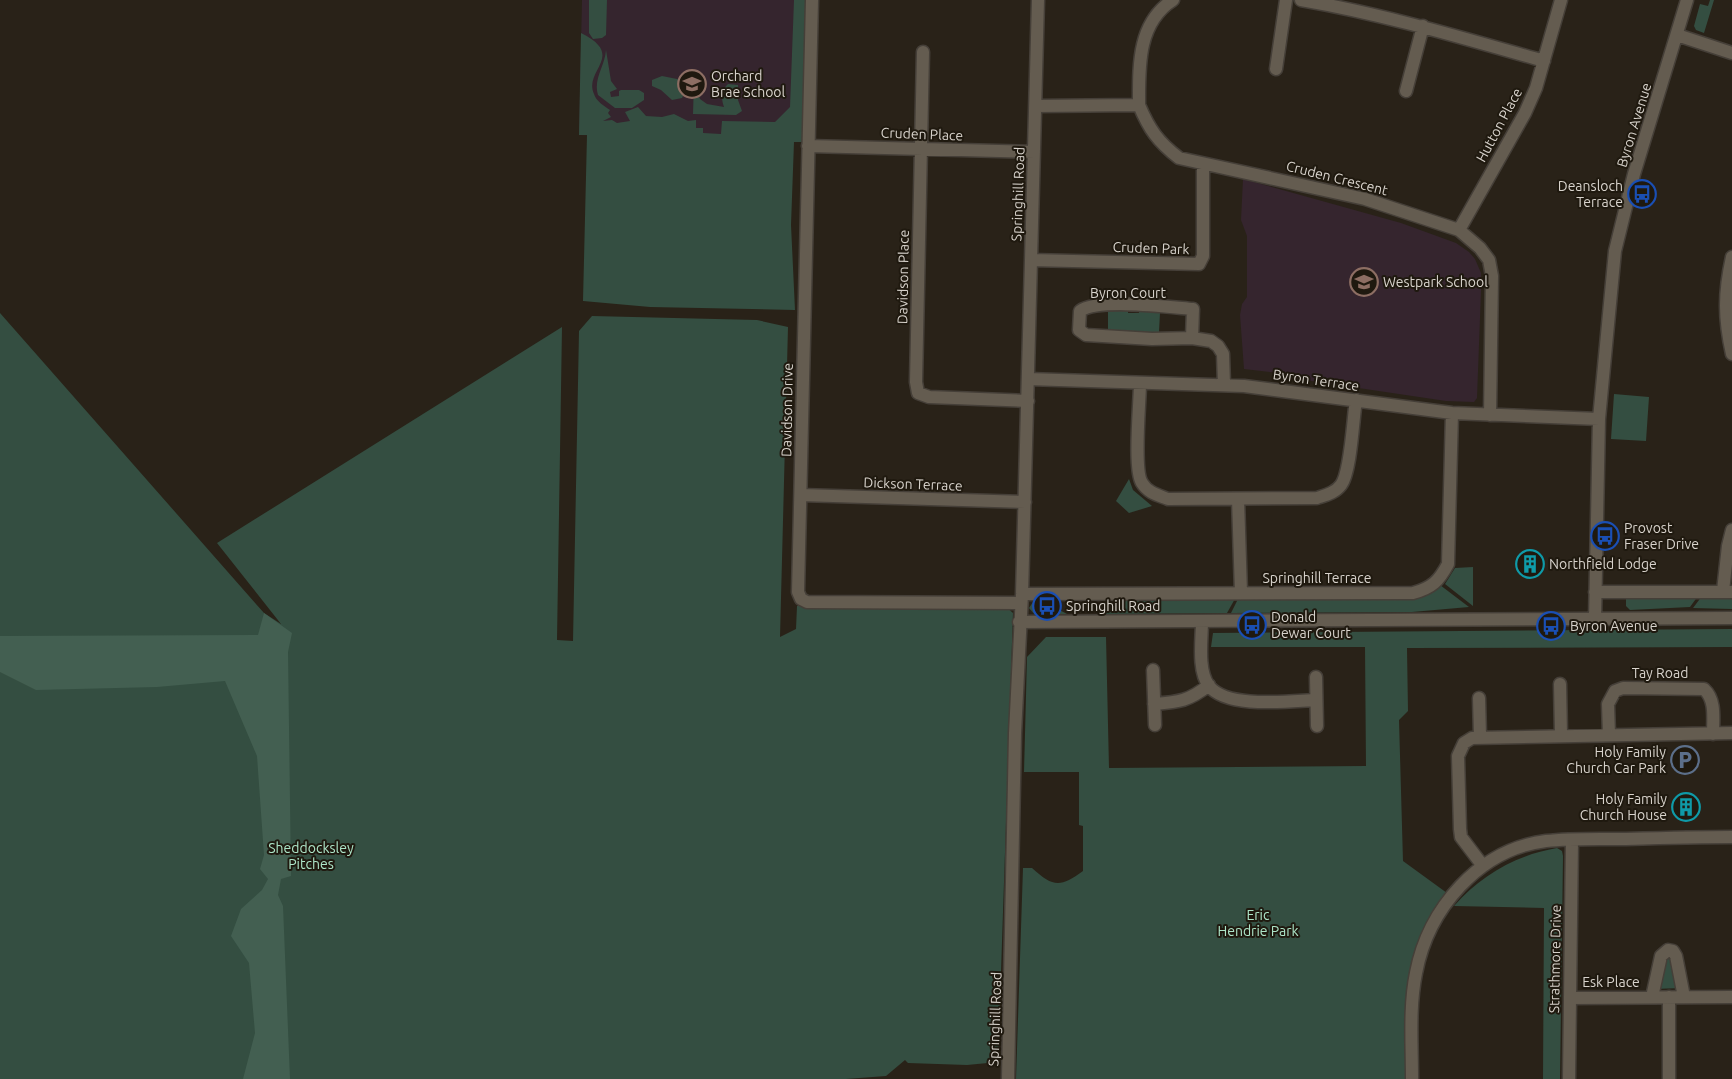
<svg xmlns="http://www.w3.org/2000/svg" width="1732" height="1079" viewBox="0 0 1732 1079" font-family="Ubuntu,sans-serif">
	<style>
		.education { fill: #35252e }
		.green { fill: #344e41 }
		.forest { fill: #435f51 }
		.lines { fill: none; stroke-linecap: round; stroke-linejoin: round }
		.minor-casing { stroke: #453f38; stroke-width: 15 }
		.minor { stroke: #645c50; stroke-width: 12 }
		.labels { text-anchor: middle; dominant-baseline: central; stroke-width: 4; stroke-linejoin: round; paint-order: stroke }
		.poi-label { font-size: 14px; fill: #d8d3cc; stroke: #1f190f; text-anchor: start }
		.street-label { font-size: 14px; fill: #d8d3cc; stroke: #1f190f }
		.park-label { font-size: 14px; fill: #ade5c8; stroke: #1f190f }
	</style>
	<rect width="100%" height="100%" fill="#292218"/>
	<path class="education" d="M 582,0 L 806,0 L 803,142 L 579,135 Z
		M 1243,179 L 1401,223 L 1456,243 L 1469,252 L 1475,259 L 1481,273 L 1481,291 L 1477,398 L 1474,402 L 1446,401 L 1298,379 L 1295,375 L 1244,369 L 1240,315 L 1242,304 L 1247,297 L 1247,236 L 1241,220 Z"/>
	<path class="green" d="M 589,0 L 607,0 L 606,35 L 602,38 L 593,39 L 589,33 Z
		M 794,0 L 806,0 L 803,142 L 794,142 L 791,225 L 795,310 L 650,307 L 583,301 L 587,135 L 579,135 L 581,33 C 627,56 583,70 594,94 C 596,101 604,106 610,110 L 608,113 L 611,117 L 603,121 L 612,120 L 617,123 L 630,121 L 625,112 L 638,107 L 646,116 L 662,117 L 674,114 L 688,121 L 696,120 L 696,128 L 703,128 L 703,133 L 721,134 L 722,121 L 775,122 L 790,107 Z
		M 1710,0 L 1714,0 L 1704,33 L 1696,30 L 1694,26 L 1700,4 L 1708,6 Z
		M 606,50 L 611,81 L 617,89 L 610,92 L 611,97 L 619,96 L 619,91 L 621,90 L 639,90 L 644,93 L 644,100 L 632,108 L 615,108 L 598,95 C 593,79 605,66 606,50 Z
		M 662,76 L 682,80 L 686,90 L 682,98 L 672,100 L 661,90 L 652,86 L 652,80 Z
		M 694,81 L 700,99 L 707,104 L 724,107 C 721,99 721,90 728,84 L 738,85 L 738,100 L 742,111 L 736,115 L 693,114 Z
		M 1114,307 L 1128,308 L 1128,313 L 1139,313 L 1139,309 L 1154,309 L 1160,313 L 1159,332 L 1152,336 L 1138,335 L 1138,331 L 1128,331 L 1128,335 L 1108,330 L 1108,311 Z
		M 0,313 L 264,613 L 281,624 L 217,543 L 562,327 L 557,640 L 573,641 L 579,331 L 592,316 L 757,320 L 788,327 L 780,637 L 796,629 L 797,606 L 1005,606 L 1013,613 L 998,1062 L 967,1065 L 908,1063 L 905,1060 L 886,1076 L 846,1079 L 0,1079 Z
		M 1614,394 L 1649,397 L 1646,441 L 1611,439 Z
		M 1129,479 L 1133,490 L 1152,506 L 1129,513 L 1116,501 Z
		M 1473,567 L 1473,606 L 1445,584 L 1455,568 Z
		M 1440,585 L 1469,607 L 1412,612 L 1231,613 L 1239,597 L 1413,597 Z
		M 1626,596 L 1698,596 L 1690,607 L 1630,610 L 1626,606 Z
		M 1702,596 L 1732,596 L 1732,609 L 1693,608 Z
		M 1236,597 L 1227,613 L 1098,614 L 1122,598 Z
		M 1033,602 L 1051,608 L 1052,606 L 1067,614 L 1035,615 L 1029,608 Z
		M 1732,629 L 1732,647 L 1407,648 L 1408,711 L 1399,720 L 1403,861 L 1447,893 C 1436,908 1425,924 1418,942 C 1404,982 1409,1037 1407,1079 L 1016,1079 L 1023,868 L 1032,868 C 1053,887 1060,888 1083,871 L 1083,826 L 1079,825 L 1079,772 L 1024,772 L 1027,657 L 1046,637 L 1106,637 L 1109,768 L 1366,766 L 1365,647 L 1211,647 L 1213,633 Z
		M 1557,848 L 1562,851 L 1563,856 L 1560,1079 L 1543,1079 L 1544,908 L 1454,906 C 1481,875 1516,855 1557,848 Z
		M 1668,950 L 1682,988 L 1654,989 Z"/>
	<path class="forest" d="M 264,613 L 292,633 L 288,652 L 291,876 L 281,879 L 278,895 L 283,906 L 290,1079 L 243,1079 L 255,1033 L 249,963 L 231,936 L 241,909 L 262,890 L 268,879 L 260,869 L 264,855 L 257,756 L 225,681 L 157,687 L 36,690 L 0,672 L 0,636 L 258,635 Z"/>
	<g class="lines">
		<defs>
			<path id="minor" d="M 812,0 L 798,592 L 801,599 L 807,602 L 1021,603
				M 1301,0 C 1383,14 1463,38 1544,61
				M 1677,35 L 1732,53
				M 923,52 L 916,382 L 918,393 L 929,397 L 1028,401
				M 1276,69 L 1286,0
				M 1406,91 L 1423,26
				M 1139,105 C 1139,67 1137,23 1173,0
				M 1036,106 L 1139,105 C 1149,129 1158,142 1179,158 L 1365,199 L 1459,230 L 1480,248 L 1489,260 L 1492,276 L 1490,415
				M 808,146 L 1034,152
				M 1459,230 L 1525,113 L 1536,88 L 1561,0
				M 1732,257 C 1724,293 1724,318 1732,354
				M 1031,260 L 1199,264 L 1203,256 L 1203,165
				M 1192,338 L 1193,309 C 1169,307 1098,298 1080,311 L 1079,330 L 1086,335 L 1152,339 L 1192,338 L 1211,341 L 1218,346 L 1223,354 L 1224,385
				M 1028,379 L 1244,386 L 1452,413 L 1599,419
				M 1140,383 C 1140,402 1133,470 1142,483 C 1148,493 1158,495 1168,499 L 1317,498 C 1326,495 1335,493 1341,485 C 1351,472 1353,418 1356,400
				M 801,495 L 1025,502
				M 1238,499 L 1241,593
				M 1723,591 L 1728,546 L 1732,530
				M 1595,592 L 1732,592
				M 1022,594 L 1413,593 C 1432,588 1439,581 1448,564 L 1452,413
				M 1595,619 L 1599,419 L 1615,251 L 1634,174 L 1687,0
				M 1202,621 C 1202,639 1197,670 1209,686 C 1227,709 1289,701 1316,700
				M 1019,622 L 1732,618
				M 1153,670 L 1155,725
				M 1316,677 L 1317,726
				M 1560,684 L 1561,735
				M 1479,698 L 1480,736
				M 1154,704 C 1179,702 1189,701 1209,685
				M 1609,735 L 1608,704 L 1615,691 L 1623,688 L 1704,689 C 1716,700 1713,718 1713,734
				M 1483,866 L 1461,837 L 1460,829 L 1458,756 L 1464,743 L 1472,738 L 1732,733
				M 1652,997 L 1661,956 L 1668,950 L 1673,951 L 1676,956 L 1684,997
				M 1570,998 L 1732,997
				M 1008,1079 L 1015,733 L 1022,594 L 1038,0
				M 1412,1079 C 1412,1044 1409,1007 1416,973 C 1428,909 1479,849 1546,841 C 1572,838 1599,839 1626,839 C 1661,838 1697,837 1732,837
				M 1569,1079 L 1572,840
				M 1669,1079 L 1669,997"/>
		</defs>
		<use href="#minor" class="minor-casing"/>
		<use href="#minor" class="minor"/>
	</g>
	<defs>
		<symbol id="school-ring" viewBox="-11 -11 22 22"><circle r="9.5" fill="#1f190f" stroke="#8d6e63" stroke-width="1.5"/><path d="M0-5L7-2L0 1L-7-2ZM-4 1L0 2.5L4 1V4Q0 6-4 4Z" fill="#8d6e63"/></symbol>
		<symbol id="bus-ring" viewBox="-11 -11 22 22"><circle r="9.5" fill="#1f190f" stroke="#1a4fb4" stroke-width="1.5"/><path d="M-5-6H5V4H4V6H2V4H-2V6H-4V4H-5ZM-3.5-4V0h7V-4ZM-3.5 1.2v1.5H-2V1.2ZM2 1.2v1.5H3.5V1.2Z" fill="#1a4fb4"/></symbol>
		<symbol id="building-ring" viewBox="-11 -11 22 22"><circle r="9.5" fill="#1f190f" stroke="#0f9aa8" stroke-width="1.5"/><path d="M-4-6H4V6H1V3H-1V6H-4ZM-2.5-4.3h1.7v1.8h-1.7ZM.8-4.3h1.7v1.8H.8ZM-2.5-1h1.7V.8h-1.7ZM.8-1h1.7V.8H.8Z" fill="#0f9aa8"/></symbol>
		<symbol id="parking-ring" viewBox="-11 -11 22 22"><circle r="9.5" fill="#1f190f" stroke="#5c6f8a" stroke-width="1.5"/><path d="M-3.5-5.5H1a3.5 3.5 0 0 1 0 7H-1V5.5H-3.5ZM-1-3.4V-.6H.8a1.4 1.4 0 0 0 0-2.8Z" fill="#5c6f8a"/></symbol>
	</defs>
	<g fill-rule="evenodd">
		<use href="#school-ring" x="676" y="68" width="32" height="32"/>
		<use href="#bus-ring" x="1626" y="178" width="32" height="32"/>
		<use href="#school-ring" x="1348" y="266" width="32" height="32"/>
		<use href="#bus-ring" x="1589" y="520" width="32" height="32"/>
		<use href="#building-ring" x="1514" y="548" width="32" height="32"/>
		<use href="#bus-ring" x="1031" y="590" width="32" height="32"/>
		<use href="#bus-ring" x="1236" y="609" width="32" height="32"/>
		<use href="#bus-ring" x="1535" y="610" width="32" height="32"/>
		<use href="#parking-ring" x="1669" y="744" width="32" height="32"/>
		<use href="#building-ring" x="1670" y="791" width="32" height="32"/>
	</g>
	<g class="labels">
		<g class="poi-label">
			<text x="711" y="76">Orchard<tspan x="711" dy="16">Brae School</tspan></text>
			<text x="1623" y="186" text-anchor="end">Deansloch<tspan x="1623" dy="16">Terrace</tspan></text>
			<text x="1383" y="282">Westpark School</text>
			<text x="1624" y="528">Provost<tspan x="1624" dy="16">Fraser Drive</tspan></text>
			<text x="1549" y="564">Northfield Lodge</text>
			<text x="1066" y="606">Springhill Road</text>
			<text x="1271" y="617">Donald<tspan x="1271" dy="16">Dewar Court</tspan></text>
			<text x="1570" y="626">Byron Avenue</text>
			<text x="1666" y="752" text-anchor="end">Holy Family<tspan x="1666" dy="16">Church Car Park</tspan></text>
			<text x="1667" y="799" text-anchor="end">Holy Family<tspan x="1667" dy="16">Church House</tspan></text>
		</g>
		<g class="street-label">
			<text transform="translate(1499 125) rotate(-62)">Hutton Place</text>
			<text transform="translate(1634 125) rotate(-73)">Byron Avenue</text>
			<text transform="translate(922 134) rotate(2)">Cruden Place</text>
			<text transform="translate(1337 178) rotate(14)">Cruden Crescent</text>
			<text transform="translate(1018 194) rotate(-88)">Springhill Road</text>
			<text transform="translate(1151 248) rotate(2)">Cruden Park</text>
			<text transform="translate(903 277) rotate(-89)">Davidson Place</text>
			<text x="1128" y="293">Byron Court</text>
			<text transform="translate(1316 380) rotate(8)">Byron Terrace</text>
			<text transform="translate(787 410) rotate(-89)">Davidson Drive</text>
			<text transform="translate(913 484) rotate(2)">Dickson Terrace</text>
			<text x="1317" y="578">Springhill Terrace</text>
			<text x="1660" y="673">Tay Road</text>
			<text transform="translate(1555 959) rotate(-89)">Strathmore Drive</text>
			<text x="1611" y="982">Esk Place</text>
			<text transform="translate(995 1019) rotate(-88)">Springhill Road</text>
		</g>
		<g class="park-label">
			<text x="311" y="848">Sheddocksley<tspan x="311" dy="16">Pitches</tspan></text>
			<text x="1258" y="915">Eric<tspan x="1258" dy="16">Hendrie Park</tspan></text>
		</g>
	</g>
</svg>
